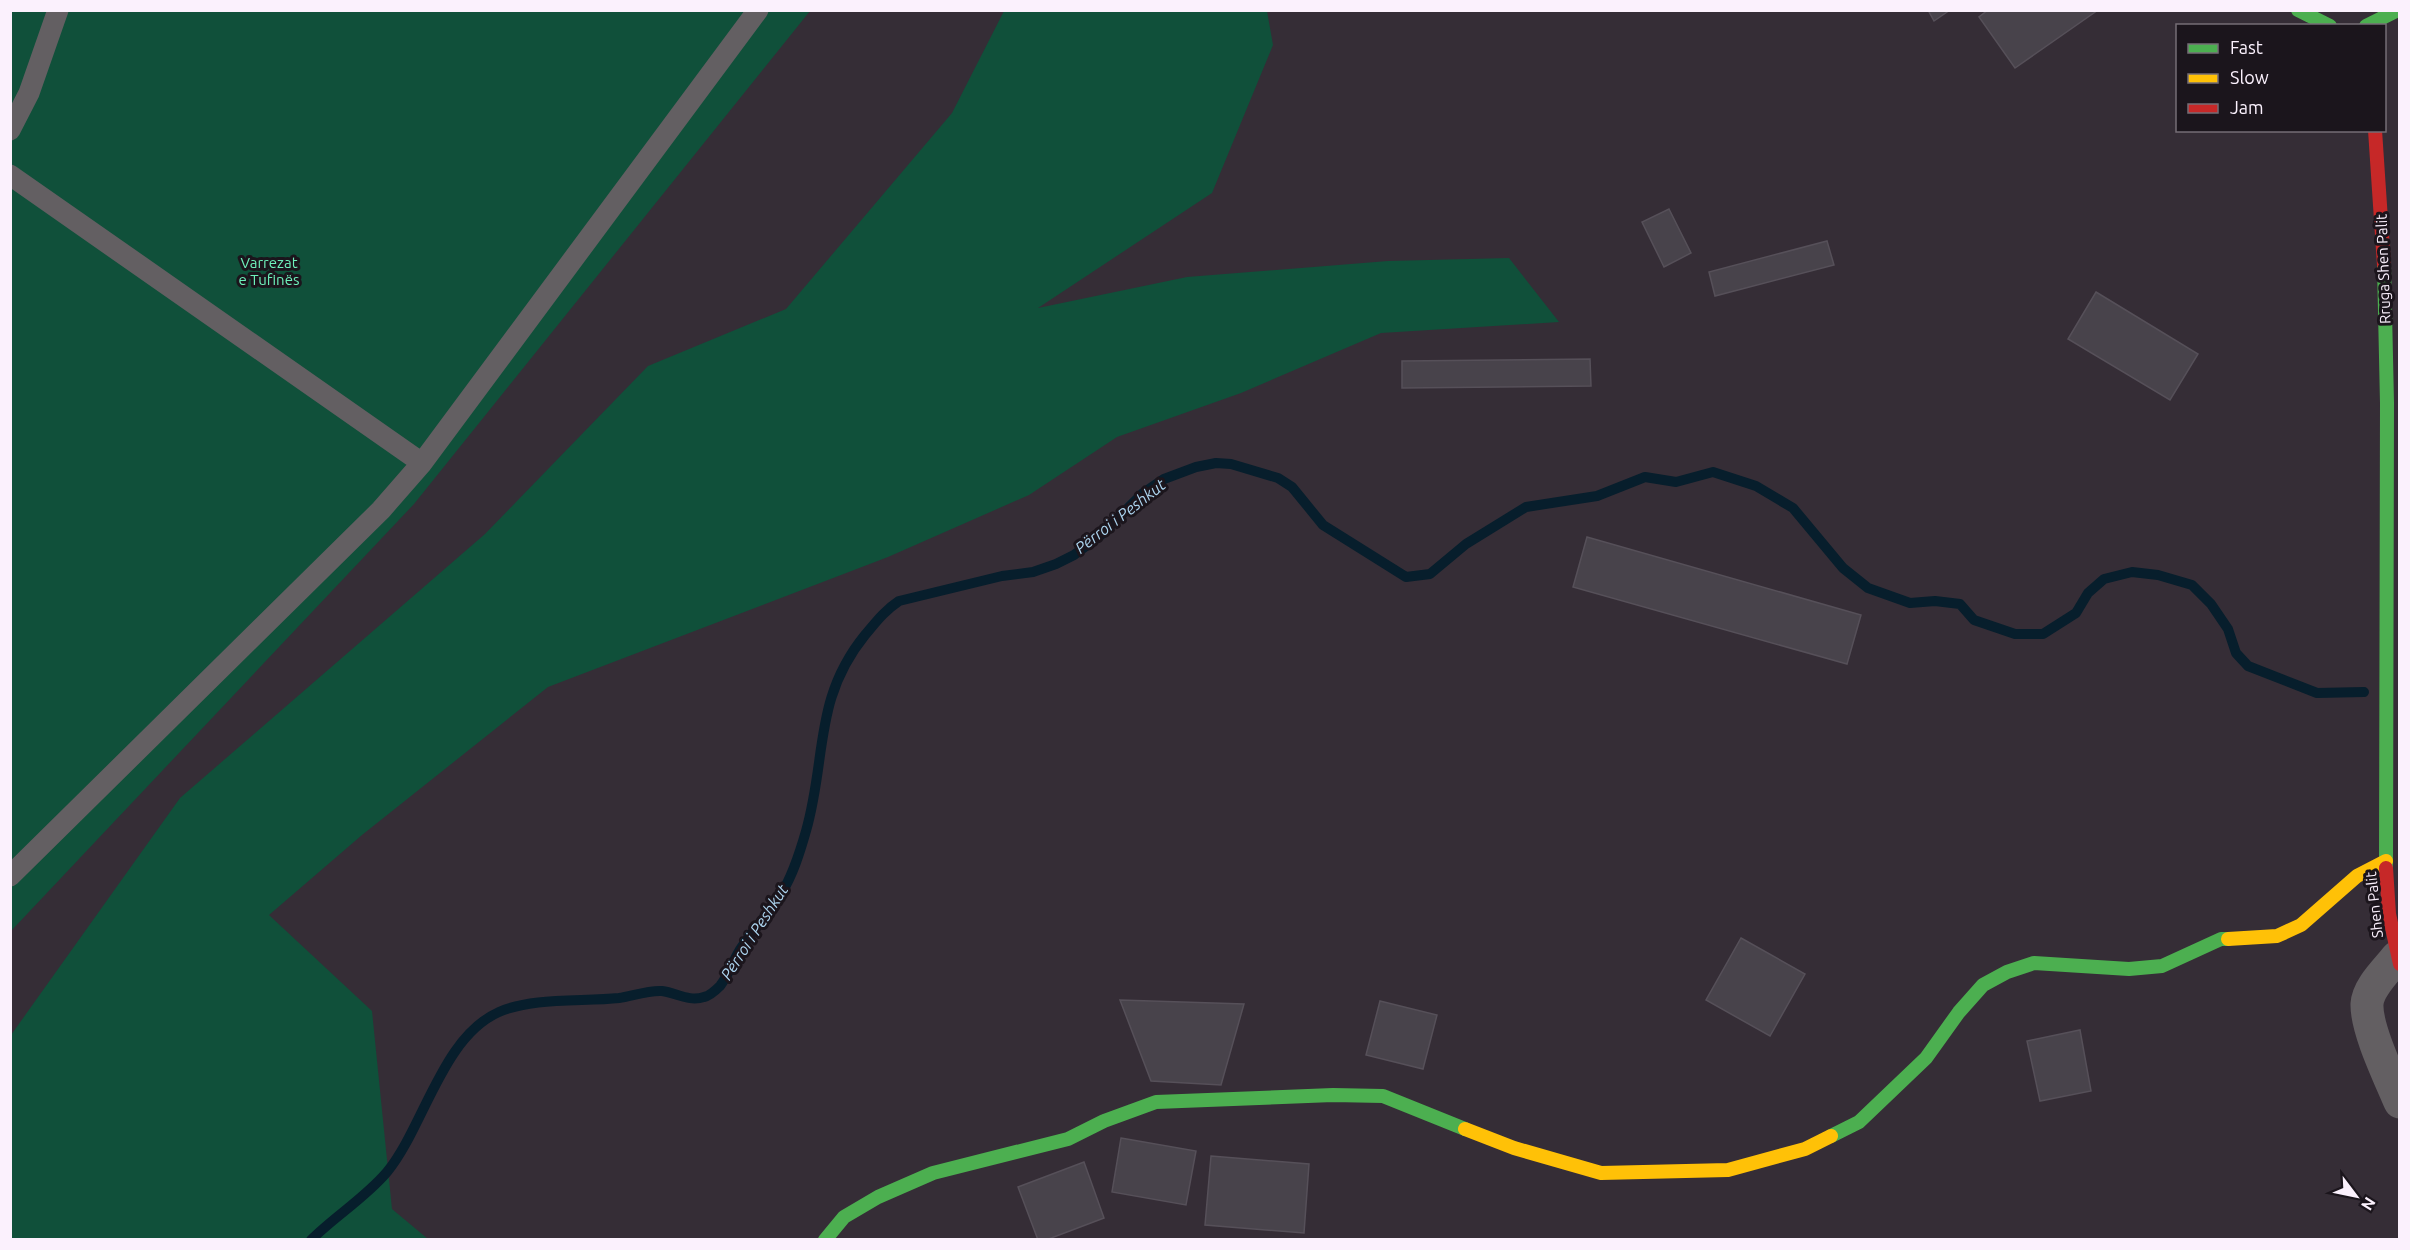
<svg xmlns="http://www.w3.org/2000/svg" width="2410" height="1250" viewBox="0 0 2410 1250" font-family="Ubuntu,sans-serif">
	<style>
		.green { fill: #10503a }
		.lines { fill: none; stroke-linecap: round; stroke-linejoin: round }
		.stream { stroke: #071e2c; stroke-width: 10 }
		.building { fill: #48434b; stroke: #565059; stroke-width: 1.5 }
		.lane { stroke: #635f62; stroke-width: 21 }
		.street { stroke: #635f62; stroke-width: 33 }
		.fast { stroke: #4caf50; stroke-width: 14 }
		.slow { stroke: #ffc107; stroke-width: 14 }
		.jam { stroke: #c62828; stroke-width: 14 }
		.labels { text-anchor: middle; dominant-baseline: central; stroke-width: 6; stroke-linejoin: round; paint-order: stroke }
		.park-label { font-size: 15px; fill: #6ef1bb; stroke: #1b151c }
		.street-label { font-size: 15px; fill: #fbf1fd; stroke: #1b151c }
		.water-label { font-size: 16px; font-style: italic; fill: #add5f0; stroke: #1b151c }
	</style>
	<rect width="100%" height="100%" fill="#352d36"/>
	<path class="green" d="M 11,11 L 810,11 L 414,504 L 11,931 Z
		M 1004,11 L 1267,11 L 1273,45 L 1212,193 L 1038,308 L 1187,277 L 1388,261 L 1509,258 L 1559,322 L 1381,333 L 1241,393 L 1117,437 L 1029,495 L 888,557 L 548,687 L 362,835 L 269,915 L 372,1011 L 392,1209 L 428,1239 L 11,1239 L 11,1035 L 180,798 L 485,534 L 648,366 L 786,309 L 952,113 Z"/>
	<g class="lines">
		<path class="stream" d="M 311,1240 C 335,1216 365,1198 387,1172 C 424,1127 442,1037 499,1012 C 533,997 582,1002 619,998 C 632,996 649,990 662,991 C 677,993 689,1002 704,997 C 709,996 716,990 720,986 C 729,975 733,960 741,948 C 754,929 769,913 781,894 C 793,875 800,852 806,831 C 827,758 813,699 865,635 C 876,622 884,611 899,601 L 1002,576 L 1033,572 L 1056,564 L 1074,555 L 1102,534 L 1142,494 L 1164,479 L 1196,467 L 1216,463 L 1231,464 L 1278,478 L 1292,487 L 1323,525 L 1406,577 L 1430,574 L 1466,544 L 1526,507 L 1597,496 L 1645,477 L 1676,482 L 1713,472 L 1756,486 L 1793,508 L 1843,568 L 1868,588 L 1910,603 L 1935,601 L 1960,604 L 1974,620 L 2015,634 L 2043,634 L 2076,613 L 2088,593 L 2104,579 L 2132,572 L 2158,575 L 2192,585 L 2211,604 L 2228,629 L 2236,653 L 2248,666 L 2317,693 L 2364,692"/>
	</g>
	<path class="building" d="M 1928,10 L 1950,10 L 1934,21 Z
		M 1988,10 L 2098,10 L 2015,68 L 1979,17 Z
		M 1669,209 L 1691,253 L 1664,267 L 1642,222 Z
		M 1827,241 L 1834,265 L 1715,296 L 1709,272 Z
		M 2096,292 L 2198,354 L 2170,400 L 2068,339 Z
		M 1590,359 L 1591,386 L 1402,388 L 1402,361 Z
		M 1587,537 L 1861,615 L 1847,664 L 1573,587 Z
		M 1741,938 L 1805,974 L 1770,1036 L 1706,1000 Z
		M 1120,1000 L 1244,1004 L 1221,1085 L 1151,1081 Z
		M 1380,1001 L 1437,1015 L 1423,1069 L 1366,1055 Z
		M 2080,1030 L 2091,1091 L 2040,1101 L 2027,1041 Z
		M 1121,1138 L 1196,1151 L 1186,1205 L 1112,1192 Z
		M 1211,1156 L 1309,1164 L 1304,1233 L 1205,1225 Z
		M 1084,1162 L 1104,1218 L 1046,1240 L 1038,1240 L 1018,1187 Z"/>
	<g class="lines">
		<path class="lane" d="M 10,130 L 29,93 L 58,10
			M 10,175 L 422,463
			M 10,876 L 381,510 L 422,463 L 758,10"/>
		<path class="street" d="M 2397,957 C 2387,970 2368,987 2367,1004 C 2366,1029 2390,1078 2400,1102"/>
		<path class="fast" d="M 2298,10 L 2330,26
			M 2366,26 L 2398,10
			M 2384,265 L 2387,403 L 2386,868
			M 1831,1136 L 1859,1122 L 1926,1058 L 1959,1012 L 1983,985 L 2007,972 L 2034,963 L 2129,969 L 2162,966 L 2221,939 L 2228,939
			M 825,1240 L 844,1217 L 878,1197 L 933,1173 L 1068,1139 L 1104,1121 L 1156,1102 L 1333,1095 L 1383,1096 L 1465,1129"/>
		<path class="slow" d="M 2228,939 L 2277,936 L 2301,925 L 2357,876 L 2386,861
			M 1465,1129 L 1514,1148 L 1601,1173 L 1728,1170 L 1805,1149 L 1831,1136"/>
		<path class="jam" d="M 2375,130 L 2384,265
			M 2386,868 L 2389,914 L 2400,964"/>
	</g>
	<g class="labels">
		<g class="park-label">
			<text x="269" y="262">Varrezat<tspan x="269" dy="17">e Tufinës</tspan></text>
		</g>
		<g class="street-label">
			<text transform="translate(2383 269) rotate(-92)">Rruga Shen Palit</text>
			<text transform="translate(2374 905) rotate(-96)">Shen Palit</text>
		</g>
		<g class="water-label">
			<text transform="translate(1120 516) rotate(-38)">Përroi i Peshkut</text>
			<text transform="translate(754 932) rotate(-57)">Përroi i Peshkut</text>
		</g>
	</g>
	<rect width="2410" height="1250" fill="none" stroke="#fbf1fd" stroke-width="24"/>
	<rect x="2176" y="24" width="210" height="108" fill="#1b151c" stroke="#756d76" stroke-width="1.5"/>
	<rect x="2188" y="44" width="30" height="9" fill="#4caf50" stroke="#756d76" stroke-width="1.5"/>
	<text x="2230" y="54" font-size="18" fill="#fbf1fd">Fast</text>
	<rect x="2188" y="74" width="30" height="9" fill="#ffc107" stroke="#756d76" stroke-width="1.5"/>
	<text x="2230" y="84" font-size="18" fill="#fbf1fd">Slow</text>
	<rect x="2188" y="104" width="30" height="9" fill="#c62828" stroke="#756d76" stroke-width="1.5"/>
	<text x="2230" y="114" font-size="18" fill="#fbf1fd">Jam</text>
	<g transform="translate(2356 1196) rotate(122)" stroke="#1b151c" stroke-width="4.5" paint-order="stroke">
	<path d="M0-4.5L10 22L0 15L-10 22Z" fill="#fbf1fd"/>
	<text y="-9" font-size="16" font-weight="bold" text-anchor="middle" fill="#fbf1fd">N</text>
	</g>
</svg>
